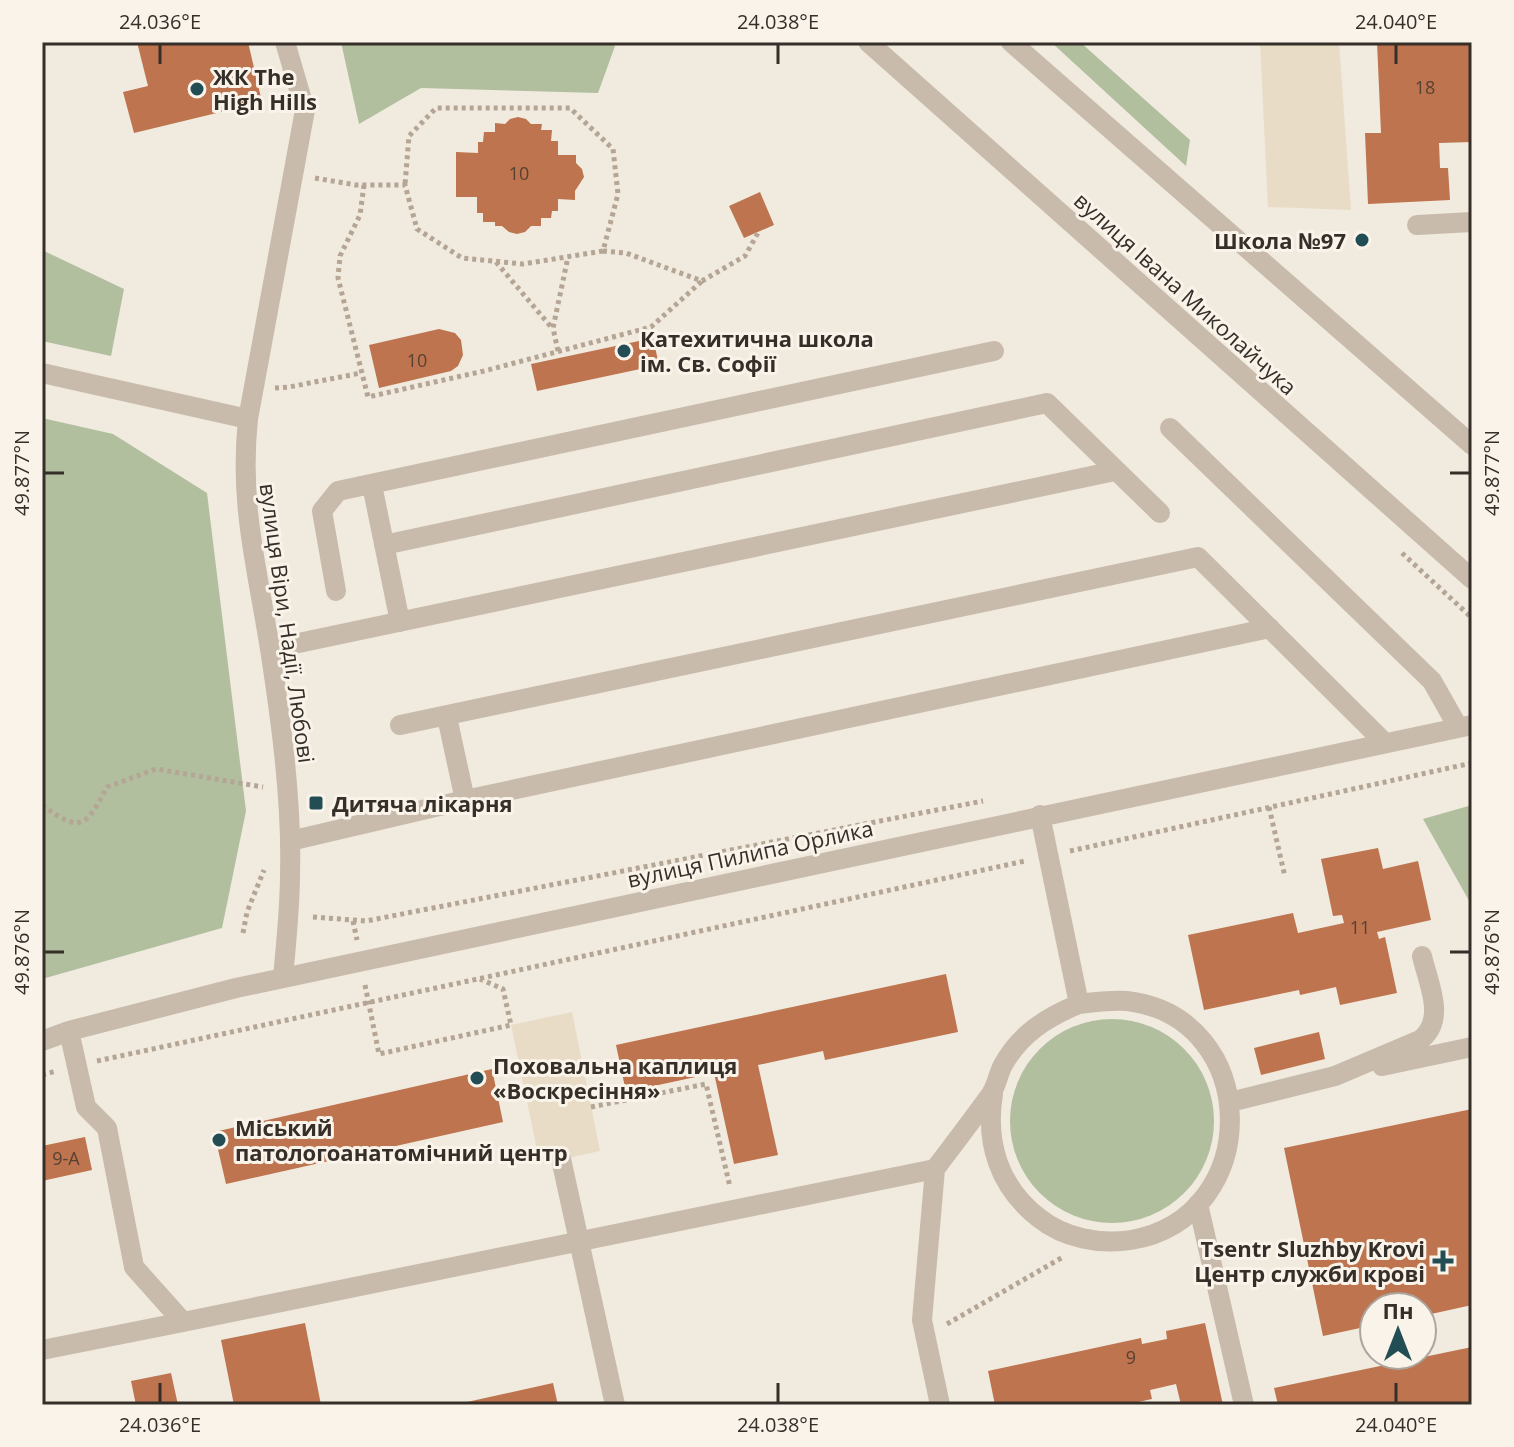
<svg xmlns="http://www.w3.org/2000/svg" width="1514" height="1447" viewBox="0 0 1514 1447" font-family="'Open Sans',sans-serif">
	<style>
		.green { fill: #b1bf9f }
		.plaza { fill: #e8dcc6 }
		.building { fill: #bd744f }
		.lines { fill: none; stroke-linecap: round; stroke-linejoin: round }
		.path { stroke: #b4a595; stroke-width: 5; stroke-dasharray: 4 4; stroke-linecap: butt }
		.minor { stroke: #c8bbab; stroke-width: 20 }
		.ticks { fill: none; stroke: #362f29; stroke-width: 3 }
		.poi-dot { fill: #224d55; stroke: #f9f3ea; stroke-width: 3 }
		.labels { text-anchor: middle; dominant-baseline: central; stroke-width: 6; stroke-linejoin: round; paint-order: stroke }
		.number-label { font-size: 18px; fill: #584032 }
		.poi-label { font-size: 22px; font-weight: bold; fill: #362f29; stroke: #f9f3ea; text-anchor: start }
		.street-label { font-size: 22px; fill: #362f29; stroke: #f9f3ea }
		.neatline { fill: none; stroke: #362f29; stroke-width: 3 }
		.ticks-label { font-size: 20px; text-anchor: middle; fill: #362f29 }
	</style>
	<rect width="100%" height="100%" fill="#f1eade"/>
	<path class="green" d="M 341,42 L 610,42 L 615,46 L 598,93 L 421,88 L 359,124 Z
		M 1051,42 L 1080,42 L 1190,140 L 1186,166 Z
		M 42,250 L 124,289 L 111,356 L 42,341 Z
		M 42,418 L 113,434 L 207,493 L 246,811 L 222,928 L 42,979 Z
		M 1472,805 L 1472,906 L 1423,819 Z
		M1010 1121a102 102 0 1 1 204 0a102 102 0 1 1-204 0Z"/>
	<path class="plaza" d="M 1260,42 L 1339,42 L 1351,210 L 1268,207 Z
		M 572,1012 L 600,1151 L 540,1164 L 511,1025 Z"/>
	<path class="building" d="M 137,42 L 248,42 L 262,102 L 134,133 L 123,92 L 148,86 Z
		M 1377,42 L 1472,42 L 1472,142 L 1439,143 L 1440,168 L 1448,168 L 1450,200 L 1368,204 L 1365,133 L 1381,133 Z
		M 518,117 L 526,119 L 531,124 L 542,124 L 541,130 L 552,130 L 551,141 L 558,141 L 558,155 L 576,155 L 576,163 L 582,169 L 584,177 L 575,191 L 575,200 L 558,199 L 558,211 L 552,211 L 551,218 L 541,218 L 541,226 L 531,226 L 525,232 L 517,234 L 509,232 L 502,226 L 495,226 L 495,222 L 483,222 L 483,213 L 477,213 L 477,197 L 456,197 L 456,152 L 478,153 L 478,142 L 483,142 L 484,132 L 495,132 L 495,123 L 505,124 L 510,119 Z
		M 760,192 L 774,225 L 744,238 L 729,206 Z
		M 439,329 L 455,333 L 461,340 L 463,355 L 458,366 L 451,371 L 379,388 L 369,345 Z
		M 653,338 L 659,365 L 537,391 L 531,364 Z
		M 1378,848 L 1383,869 L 1418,861 L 1431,920 L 1377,932 L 1379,939 L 1385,937 L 1397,993 L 1340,1005 L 1336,987 L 1300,995 L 1299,990 L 1204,1010 L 1188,935 L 1293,913 L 1298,933 L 1344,923 L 1342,915 L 1333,916 L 1321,859 Z
		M 946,974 L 958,1032 L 825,1060 L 823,1051 L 758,1065 L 778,1155 L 734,1164 L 714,1073 L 626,1092 L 616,1045 Z
		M 1319,1032 L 1325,1059 L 1261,1075 L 1254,1048 Z
		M 492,1069 L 503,1122 L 226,1184 L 214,1132 Z
		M 1472,1109 L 1472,1305 L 1422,1316 L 1422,1307 L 1374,1307 L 1374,1325 L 1323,1336 L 1284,1148 Z
		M 85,1137 L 92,1170 L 42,1181 L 42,1146 Z
		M 305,1323 L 321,1405 L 234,1405 L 221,1340 Z
		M 1205,1323 L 1223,1405 L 1181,1405 L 1176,1384 L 1150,1390 L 1152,1399 L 1124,1405 L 995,1405 L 988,1371 L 1141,1338 L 1142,1344 L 1167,1339 L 1166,1331 Z
		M 1472,1347 L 1472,1405 L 1278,1405 L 1274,1388 Z
		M 171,1373 L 178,1405 L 136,1405 L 131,1381 Z
		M 553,1383 L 558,1405 L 458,1405 L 458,1404 Z"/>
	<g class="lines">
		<path class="path" d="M 315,178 L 356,185 L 405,185 L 417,229 L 462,258 L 523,264 L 603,251 L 618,194 L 613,149 L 570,108 L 436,108 L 409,136 L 405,185
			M 364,185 L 360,215 L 340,256 L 338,278 L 368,397 L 484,371 L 651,327 L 702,281
			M 603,251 L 626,253 L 702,281 L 745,256 L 759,231
			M 496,262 L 552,328
			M 558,351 L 553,328 L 568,257
			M 275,388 L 289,387 L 361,373
			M 1402,553 L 1472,618
			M 42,805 C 81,834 86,827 107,787 L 156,769 L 263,787
			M 1269,807 L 1285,877
			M 1070,851 L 1472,763
			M 313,917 L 366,921 L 983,801
			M 353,921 L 357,940
			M 243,933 L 247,912 L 264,870
			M 365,985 L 379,1054 L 511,1025 L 503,989 L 480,979
			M 97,1061 L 1025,861
			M 42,1075 L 56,1071
			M 591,1107 L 706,1084 L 730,1187
			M 947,1324 L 1063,1257"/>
		<path class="minor" d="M 868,42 L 1472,579
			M 1011,42 L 1472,445
			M 1417,225 L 1472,222
			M 42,373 L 248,419
			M 1170,428 L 1432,681 L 1458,727
			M 372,485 L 400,622
			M 384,545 L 1047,403 L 1160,513
			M 336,591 L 322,511 L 338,491 L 994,351
			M 270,649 L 1115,471
			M 447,717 L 465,800
			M 400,725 L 1198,557 L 1385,743
			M 290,841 L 465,800 L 1270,628
			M 283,978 C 286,943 290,909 290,874 C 292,801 281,721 270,649 C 257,567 239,504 248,419 L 305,110 L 285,42
			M 69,1031 L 86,1107 L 107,1128 L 134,1267 L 183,1322 L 935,1169 C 954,1144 973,1119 991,1094 C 997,1085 998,1074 1003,1065 C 1020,1034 1047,1017 1079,1004 L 1040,815
			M 42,1041 L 69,1031 L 236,988 L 1472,725
			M 1382,1066 L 1472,1047
			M 993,1094 C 985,1143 999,1187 1039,1218 C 1064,1238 1100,1245 1131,1240 C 1265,1217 1262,1017 1127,1001 C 1111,1000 1095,1002 1079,1004
			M 1230,1102 L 1335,1076 L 1420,1040 C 1447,1020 1428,983 1422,956
			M 561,1159 L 615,1405
			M 935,1169 L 922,1320 L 940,1405
			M 1198,1204 L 1244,1405
			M 42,1350 L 183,1322"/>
	</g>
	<path class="ticks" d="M 160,44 L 160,64M 778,44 L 778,64M 1396,44 L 1396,64M 44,473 L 64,473M 1450,473 L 1470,473M 44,952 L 64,952M 1450,952 L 1470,952M 160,1383 L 160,1403M 778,1383 L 778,1403M 1396,1383 L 1396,1403"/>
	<g class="poi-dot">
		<circle cx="197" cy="89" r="8"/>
		<circle cx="1362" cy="240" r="8"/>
		<circle cx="624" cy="351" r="8"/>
		<rect x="308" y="795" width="16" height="16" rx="4"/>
		<circle cx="477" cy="1078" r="8"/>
		<circle cx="219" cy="1140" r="8"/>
		<path d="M1439 1249h8v8h8v8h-8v8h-8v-8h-8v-8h8z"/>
	</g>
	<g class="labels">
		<g class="number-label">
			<text x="1425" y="87">18</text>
			<text x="519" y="173">10</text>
			<text x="417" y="360">10</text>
			<text x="1360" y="927">11</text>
			<text x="66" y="1158">9-А</text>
			<text x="1131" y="1357">9</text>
		</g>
		<g class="poi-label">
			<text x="213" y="76">ЖК The<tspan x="213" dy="25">High Hills</tspan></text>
			<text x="1346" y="240" text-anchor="end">Школа №97</text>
			<text x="640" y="338">Катехитична школа<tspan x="640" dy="25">ім. Св. Софії</tspan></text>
			<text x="332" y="803">Дитяча лікарня</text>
			<text x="493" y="1065">Поховальна каплиця<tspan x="493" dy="25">«Воскресіння»</tspan></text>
			<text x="235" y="1127">Міський<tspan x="235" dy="25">патологоанатомічний центр</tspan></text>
			<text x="1425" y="1248" text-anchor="end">Tsentr Sluzhby Krovi<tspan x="1425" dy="25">Центр служби крові</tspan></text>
		</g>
		<g class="street-label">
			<text transform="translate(1186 293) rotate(42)">вулиця Івана Миколайчука</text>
			<text transform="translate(288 623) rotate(82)">вулиця Віри, Надії, Любові</text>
			<text transform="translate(750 853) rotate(-12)">вулиця Пилипа Орлика</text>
		</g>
	</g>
	<rect width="1514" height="1447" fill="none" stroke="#f9f3ea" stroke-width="88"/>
	<g transform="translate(1398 1331)"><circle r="38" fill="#f9f3ea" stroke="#aba59d" stroke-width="2"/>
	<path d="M0-6L14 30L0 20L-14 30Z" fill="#224d55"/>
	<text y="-12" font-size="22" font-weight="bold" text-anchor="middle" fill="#362f29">Пн</text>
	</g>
	<rect x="44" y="44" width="1426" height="1359" class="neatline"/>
	<g class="ticks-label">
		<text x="160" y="29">24.036°E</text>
		<text x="778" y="29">24.038°E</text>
		<text x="1396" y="29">24.040°E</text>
		<text transform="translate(22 473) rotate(-90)" y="7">49.877°N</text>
		<text transform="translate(1492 473) rotate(-90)" y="7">49.877°N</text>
		<text transform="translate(22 952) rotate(-90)" y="7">49.876°N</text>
		<text transform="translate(1492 952) rotate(-90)" y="7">49.876°N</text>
		<text x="160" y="1432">24.036°E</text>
		<text x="778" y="1432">24.038°E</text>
		<text x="1396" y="1432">24.040°E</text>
	</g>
</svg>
